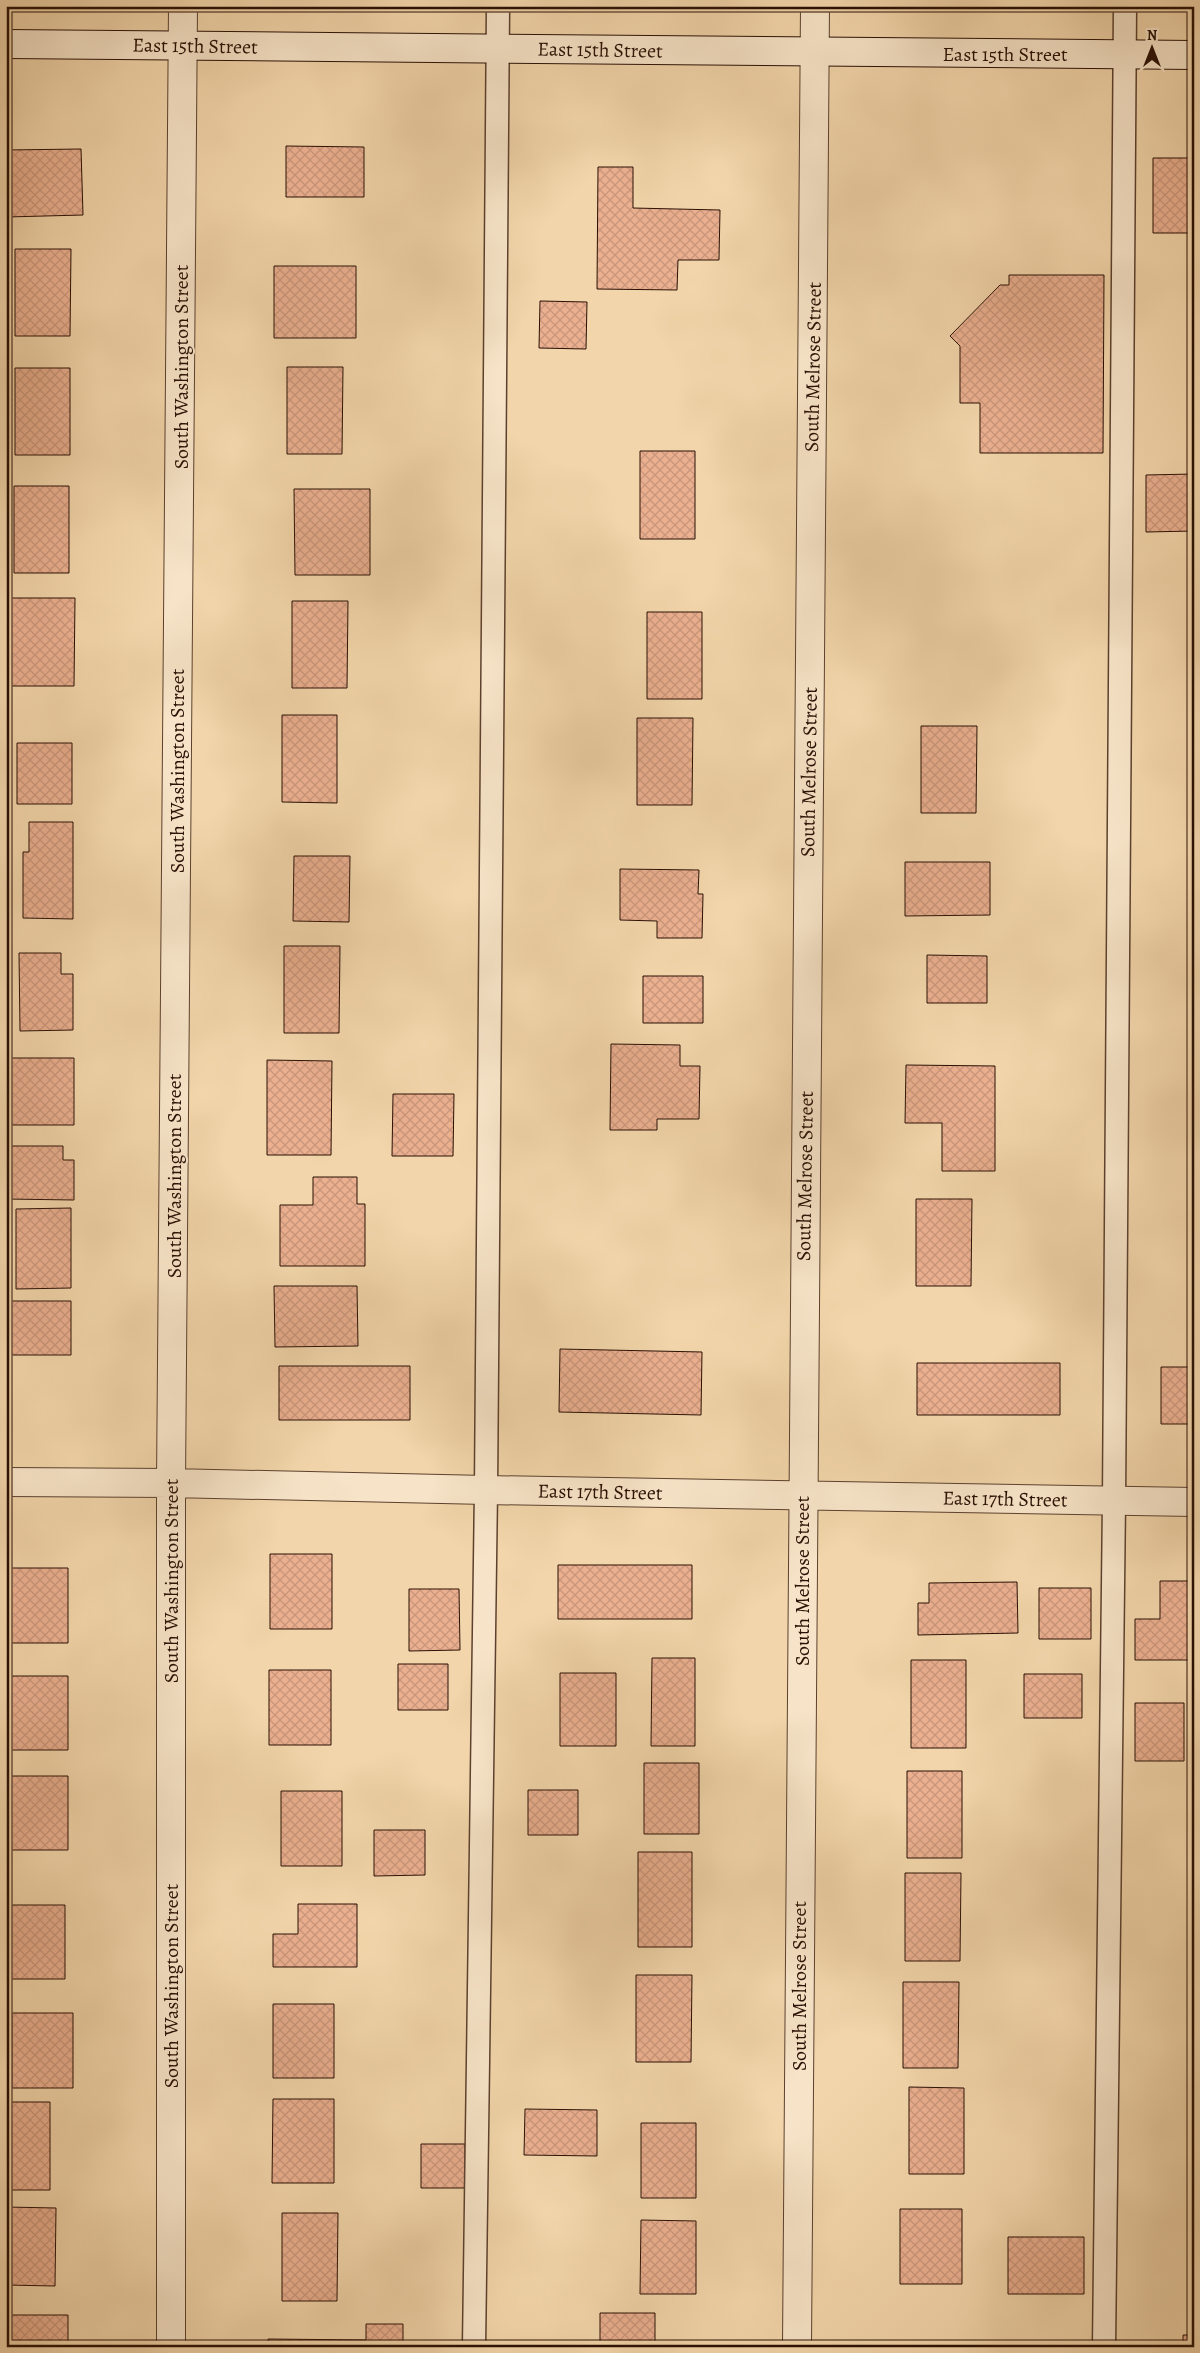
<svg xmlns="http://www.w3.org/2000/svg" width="1200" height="2353" viewBox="0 0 1200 2353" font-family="Alegreya,serif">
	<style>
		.building { fill: url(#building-cross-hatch); stroke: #2a1005 }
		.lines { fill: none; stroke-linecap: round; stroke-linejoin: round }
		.service-casing { stroke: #5c412e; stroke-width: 25 }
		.minor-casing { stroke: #5c412e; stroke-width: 30 }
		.secondary-casing { stroke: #2a1005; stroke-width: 30 }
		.service { stroke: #f7e4c8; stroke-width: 22 }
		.minor { stroke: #f7e4c8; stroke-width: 28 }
		.secondary { stroke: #f7e4c8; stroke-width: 28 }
		.labels { text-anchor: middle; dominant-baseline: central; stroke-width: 4; stroke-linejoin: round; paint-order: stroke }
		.street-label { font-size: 20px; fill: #2a1005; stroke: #f7e4c8 }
	</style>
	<defs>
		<pattern id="building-cross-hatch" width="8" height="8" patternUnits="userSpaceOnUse" patternTransform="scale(1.25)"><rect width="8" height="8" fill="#ebb090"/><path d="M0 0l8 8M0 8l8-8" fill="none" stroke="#ca967b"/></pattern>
	</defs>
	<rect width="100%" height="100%" fill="#f2d5aa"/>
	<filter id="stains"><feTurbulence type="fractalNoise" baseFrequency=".004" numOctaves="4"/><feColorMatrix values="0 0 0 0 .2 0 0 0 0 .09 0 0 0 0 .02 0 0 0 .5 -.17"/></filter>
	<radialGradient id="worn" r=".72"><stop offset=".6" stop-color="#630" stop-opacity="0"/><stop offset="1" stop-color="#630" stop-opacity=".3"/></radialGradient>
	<path class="building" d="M 286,146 L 364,147 L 364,197 L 286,197 Z
		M 81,149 L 83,215 L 6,217 L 6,150 Z
		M 1153,158 L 1194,158 L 1194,233 L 1153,233 Z
		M 598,167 L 633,167 L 633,208 L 720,210 L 719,260 L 678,260 L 677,290 L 597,289 Z
		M 15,249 L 71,249 L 70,336 L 15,336 Z
		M 274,266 L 356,266 L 356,338 L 274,338 Z
		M 1009,275 L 1104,275 L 1103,453 L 980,453 L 980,403 L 960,403 L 960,346 L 950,336 L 1000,285 L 1009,285 Z
		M 540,301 L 587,302 L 586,349 L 539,348 Z
		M 287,367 L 343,367 L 342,454 L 287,454 Z
		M 15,368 L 70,368 L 70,455 L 15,455 Z
		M 640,451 L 695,451 L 695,539 L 640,539 Z
		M 1194,474 L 1194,531 L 1146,532 L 1146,475 Z
		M 14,486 L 69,486 L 69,573 L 14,573 Z
		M 294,489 L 370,489 L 370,575 L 295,575 Z
		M 6,598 L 75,598 L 74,686 L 6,686 Z
		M 292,601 L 348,601 L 347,688 L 292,688 Z
		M 647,612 L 702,612 L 702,699 L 647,699 Z
		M 282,715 L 337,715 L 337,803 L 282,802 Z
		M 637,718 L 693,718 L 692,805 L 637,805 Z
		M 921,726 L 977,726 L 976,813 L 921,813 Z
		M 17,743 L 72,743 L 72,804 L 17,804 Z
		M 29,822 L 73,822 L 73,919 L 23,918 L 23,852 L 29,852 Z
		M 294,856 L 350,856 L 349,922 L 293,921 Z
		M 905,862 L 990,862 L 990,915 L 905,916 Z
		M 620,869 L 699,870 L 698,894 L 703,894 L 702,938 L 657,938 L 657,921 L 620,920 Z
		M 284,946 L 340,946 L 339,1033 L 284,1033 Z
		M 19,953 L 61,953 L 61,974 L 73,974 L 73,1030 L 20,1031 Z
		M 927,955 L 987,956 L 987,1003 L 927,1003 Z
		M 643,976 L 703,976 L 703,1023 L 643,1023 Z
		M 611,1044 L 680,1045 L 680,1066 L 700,1066 L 699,1119 L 657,1119 L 657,1130 L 610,1130 Z
		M 6,1058 L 74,1058 L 74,1125 L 6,1125 Z
		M 267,1060 L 332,1061 L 331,1155 L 267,1155 Z
		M 906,1065 L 995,1066 L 995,1171 L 942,1171 L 942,1123 L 905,1123 Z
		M 393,1094 L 454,1094 L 453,1156 L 392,1156 Z
		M 6,1146 L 63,1146 L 63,1160 L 74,1160 L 74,1200 L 6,1199 Z
		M 313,1177 L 357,1177 L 357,1204 L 365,1204 L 365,1266 L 280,1266 L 280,1205 L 313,1205 Z
		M 916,1199 L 972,1199 L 971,1286 L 916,1286 Z
		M 71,1208 L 71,1288 L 16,1289 L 16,1209 Z
		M 274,1286 L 357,1286 L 358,1346 L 275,1347 Z
		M 6,1301 L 71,1301 L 71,1355 L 10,1355 L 10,1422 L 6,1422 Z
		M 560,1349 L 702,1352 L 701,1415 L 559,1412 Z
		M 917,1363 L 1060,1363 L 1060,1415 L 917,1415 Z
		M 279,1366 L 410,1366 L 410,1420 L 279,1420 Z
		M 1161,1367 L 1194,1367 L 1194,1424 L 1161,1424 Z
		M 270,1554 L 332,1554 L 332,1629 L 270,1629 Z
		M 558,1565 L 692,1565 L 692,1619 L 558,1619 Z
		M 6,1568 L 68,1568 L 68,1643 L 6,1643 Z
		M 1160,1581 L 1194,1581 L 1194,1660 L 1135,1660 L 1135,1619 L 1160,1619 Z
		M 1017,1582 L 1018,1633 L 918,1635 L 918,1603 L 929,1603 L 929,1583 Z
		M 1039,1588 L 1091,1588 L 1091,1639 L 1039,1639 Z
		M 409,1589 L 459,1589 L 460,1650 L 409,1651 Z
		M 652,1658 L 695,1658 L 695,1746 L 651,1746 Z
		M 911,1660 L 966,1660 L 966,1748 L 911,1748 Z
		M 398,1664 L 448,1664 L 448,1710 L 398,1710 Z
		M 269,1670 L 331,1670 L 331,1745 L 269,1745 Z
		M 560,1673 L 616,1673 L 616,1746 L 560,1746 Z
		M 1024,1674 L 1082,1674 L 1082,1718 L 1024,1718 Z
		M 6,1676 L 68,1676 L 68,1750 L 6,1750 Z
		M 1135,1703 L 1184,1703 L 1184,1761 L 1135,1761 Z
		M 644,1763 L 699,1763 L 699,1834 L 644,1834 Z
		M 907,1771 L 962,1771 L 962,1858 L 907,1858 Z
		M 6,1776 L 68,1776 L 68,1850 L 6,1850 Z
		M 528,1790 L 578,1790 L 578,1835 L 528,1835 Z
		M 281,1791 L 342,1791 L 342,1866 L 281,1866 Z
		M 374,1830 L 425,1830 L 425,1875 L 374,1876 Z
		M 638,1852 L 692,1852 L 692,1947 L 638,1947 Z
		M 905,1873 L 961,1873 L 960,1961 L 905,1961 Z
		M 298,1904 L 357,1904 L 357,1967 L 273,1967 L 273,1934 L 298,1934 Z
		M 6,1905 L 65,1905 L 65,1979 L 6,1979 Z
		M 636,1975 L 692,1975 L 691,2062 L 636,2062 Z
		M 903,1982 L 959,1982 L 958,2068 L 903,2068 Z
		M 273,2004 L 334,2004 L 334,2078 L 273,2078 Z
		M 12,2013 L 73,2013 L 73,2088 L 12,2088 Z
		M 909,2087 L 964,2088 L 964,2174 L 909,2174 Z
		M 273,2099 L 334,2099 L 334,2183 L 272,2183 Z
		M 6,2102 L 50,2102 L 50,2190 L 6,2190 Z
		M 525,2109 L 597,2110 L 597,2156 L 524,2155 Z
		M 641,2123 L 696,2123 L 696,2198 L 641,2198 Z
		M 421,2144 L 465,2144 L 465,2188 L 421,2188 Z
		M 6,2207 L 56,2208 L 55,2286 L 6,2285 Z
		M 900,2209 L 962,2209 L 962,2284 L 900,2284 Z
		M 282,2213 L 338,2213 L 337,2301 L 282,2301 Z
		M 641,2220 L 696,2221 L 696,2294 L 640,2294 Z
		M 1008,2237 L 1084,2237 L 1084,2294 L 1008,2294 Z
		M 600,2313 L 655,2313 L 655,2342 L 690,2342 L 690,2347 L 500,2347 L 600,2346 Z
		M 6,2315 L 68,2315 L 68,2347 L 6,2347 Z
		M 366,2324 L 403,2324 L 403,2347 L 268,2347 L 268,2339 L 366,2340 Z
		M 1183,2335 L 1194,2335 L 1194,2347 L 1183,2347 Z
		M 1012,2345 L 1012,2347 L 896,2347 L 896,2346 Z"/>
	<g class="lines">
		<defs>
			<path id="service" d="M 474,2347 L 486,1490 L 498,6
				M 1104,2347 L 1114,1501 L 1125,6"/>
			<path id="minor" d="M 6,1482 L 171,1483 L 486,1490 L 1194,1502
				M 171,2347 L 171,1483 L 183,6
				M 797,2347 L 815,6"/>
			<path id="secondary" d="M 6,44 L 1194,55"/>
		</defs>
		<use href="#service" class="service-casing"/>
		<use href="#minor" class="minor-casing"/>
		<use href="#secondary" class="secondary-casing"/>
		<use href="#service" class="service"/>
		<use href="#minor" class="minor"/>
		<use href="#secondary" class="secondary"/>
	</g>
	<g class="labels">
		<g class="street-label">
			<text transform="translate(195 46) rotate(1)">East 15th Street</text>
			<text transform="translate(600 50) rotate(1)">East 15th Street</text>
			<text x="1005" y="54">East 15th Street</text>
			<text transform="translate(181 367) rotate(-90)">South Washington Street</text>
			<text transform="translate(813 367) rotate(-89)">South Melrose Street</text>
			<text transform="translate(177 771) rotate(-90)">South Washington Street</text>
			<text transform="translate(809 772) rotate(-89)">South Melrose Street</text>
			<text transform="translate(174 1176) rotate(-90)">South Washington Street</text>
			<text transform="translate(805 1176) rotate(-89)">South Melrose Street</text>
			<text transform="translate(600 1492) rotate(1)">East 17th Street</text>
			<text transform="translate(1005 1499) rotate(1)">East 17th Street</text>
			<text transform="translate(171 1581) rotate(-90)">South Washington Street</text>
			<text transform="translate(802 1581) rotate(-90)">South Melrose Street</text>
			<text transform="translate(171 1986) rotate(-90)">South Washington Street</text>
			<text transform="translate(799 1986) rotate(-90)">South Melrose Street</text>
		</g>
	</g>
	<rect width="1200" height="2353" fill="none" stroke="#f2d5aa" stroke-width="25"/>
	<rect x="8" y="8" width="1185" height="2338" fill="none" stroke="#2a1005" stroke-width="2.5"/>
	<rect x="12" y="12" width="1175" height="2328" fill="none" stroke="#2a1005"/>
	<g transform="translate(1152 48)" stroke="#f7e4c8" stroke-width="4" paint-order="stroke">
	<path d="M0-4L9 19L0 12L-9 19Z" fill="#2a1005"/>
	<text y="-8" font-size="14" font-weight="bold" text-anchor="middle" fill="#2a1005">N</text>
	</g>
	<rect width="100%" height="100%" filter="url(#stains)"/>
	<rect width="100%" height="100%" fill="url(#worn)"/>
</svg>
